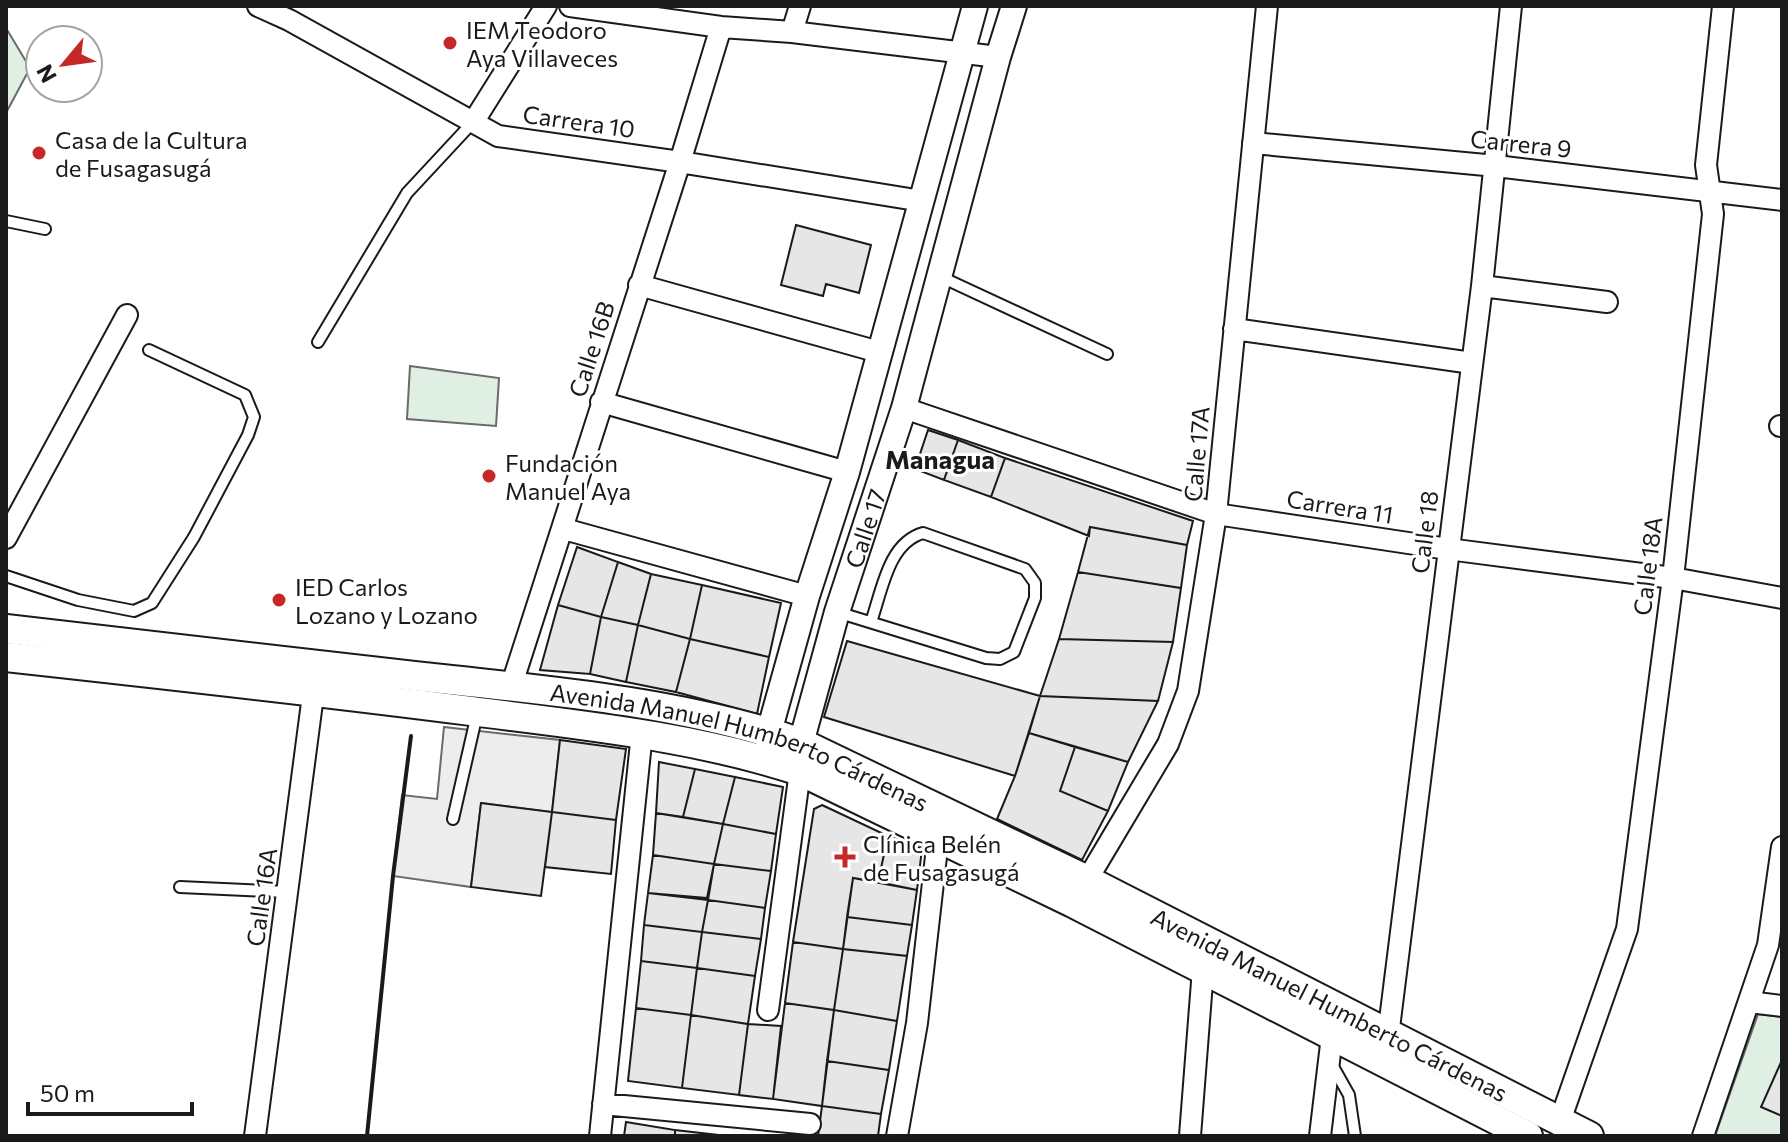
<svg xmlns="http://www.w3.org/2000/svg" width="1788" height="1142" viewBox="0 0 1788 1142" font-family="Commissioner,sans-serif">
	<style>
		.green { fill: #e0efe3; stroke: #6a6a6a; stroke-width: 2 }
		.parking { fill: #ededed; stroke: #6a6a6a; stroke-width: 2 }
		.building { fill: #e6e6e6; stroke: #1a1a1a; stroke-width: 2 }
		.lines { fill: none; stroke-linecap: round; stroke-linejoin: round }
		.service-casing { stroke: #1a1a1a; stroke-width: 14 }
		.minor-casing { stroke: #1a1a1a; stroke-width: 24 }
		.tertiary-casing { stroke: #1a1a1a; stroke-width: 28 }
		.secondary-casing { stroke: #1a1a1a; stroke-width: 32 }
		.service { stroke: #fff; stroke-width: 10 }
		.minor { stroke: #fff; stroke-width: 20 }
		.tertiary { stroke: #fff; stroke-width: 24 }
		.secondary { stroke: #fff; stroke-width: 28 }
		.wall { stroke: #1a1a1a; stroke-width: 4 }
		.poi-dot { fill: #c62828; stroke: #fff; stroke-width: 3 }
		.labels { text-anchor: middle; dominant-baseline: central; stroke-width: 6; stroke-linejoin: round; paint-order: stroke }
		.poi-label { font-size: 24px; fill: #1a1a1a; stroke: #fff; text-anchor: start }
		.street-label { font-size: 24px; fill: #1a1a1a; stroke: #fff }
		.neighbourhood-label { font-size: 26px; font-weight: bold; fill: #1a1a1a; stroke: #fff }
	</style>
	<rect width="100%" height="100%" fill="#fff"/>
	<path class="green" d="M 6,28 L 30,68 L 6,113 Z
		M 410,366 L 499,378 L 496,426 L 407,419 Z
		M 1758,1014 L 1782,1017 L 1782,1136 L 1715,1136 Z"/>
	<path class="parking" d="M 444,727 L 560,740 L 552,812 L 481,803 L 471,887 L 393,876 L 402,795 L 437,799 Z"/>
	<path class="building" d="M 796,225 L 871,245 L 859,293 L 826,284 L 823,296 L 781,285 Z
		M 928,430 L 958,440 L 944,480 L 915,469 Z
		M 958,440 L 1005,458 L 991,497 L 944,480 Z
		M 1005,458 L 1193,521 L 1187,545 L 1090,527 L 1089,536 L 991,497 Z
		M 1090,527 L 1187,545 L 1181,588 L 1078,572 Z
		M 577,547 L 618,562 L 601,617 L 558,605 Z
		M 618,562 L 651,574 L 638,625 L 601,617 Z
		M 1078,572 L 1181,588 L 1173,642 L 1059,639 Z
		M 651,574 L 702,585 L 690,639 L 638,625 Z
		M 702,585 L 781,603 L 769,657 L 690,639 Z
		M 558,605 L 601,617 L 590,674 L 540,670 Z
		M 601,617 L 638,625 L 626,682 L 590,674 Z
		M 638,625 L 690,639 L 676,692 L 626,682 Z
		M 690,639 L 769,657 L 757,714 L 676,692 Z
		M 1059,639 L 1173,642 L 1158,701 L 1040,696 Z
		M 847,641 L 1040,696 L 1015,776 L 824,717 Z
		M 1040,696 L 1158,701 L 1128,762 L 1029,733 Z
		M 1029,733 L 1075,747 L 1060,791 L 1108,811 L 1082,860 L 997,819 L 1015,776 Z
		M 560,740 L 626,749 L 616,820 L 552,812 Z
		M 1075,747 L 1128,762 L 1108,811 L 1060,791 Z
		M 659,762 L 695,769 L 683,817 L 656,813 Z
		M 695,769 L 735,777 L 723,824 L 683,817 Z
		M 735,777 L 783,787 L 776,834 L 723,824 Z
		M 481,803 L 552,812 L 541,896 L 471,887 Z
		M 822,805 L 888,836 L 878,882 L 853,878 L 843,949 L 793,942 L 814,809 Z
		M 552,812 L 616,820 L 611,874 L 545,867 Z
		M 656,813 L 723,824 L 714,864 L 653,855 Z
		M 723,824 L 776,834 L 771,871 L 714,864 Z
		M 888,836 L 922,849 L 917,890 L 878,882 Z
		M 653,855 L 714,864 L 707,898 L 648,893 Z
		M 714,864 L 771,871 L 765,908 L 708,900 Z
		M 853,878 L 917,890 L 912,925 L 847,917 Z
		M 648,893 L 708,900 L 702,932 L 644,925 Z
		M 708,900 L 765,908 L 761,939 L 702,932 Z
		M 847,917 L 912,925 L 907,956 L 843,949 Z
		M 644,925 L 702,932 L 697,968 L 641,961 Z
		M 702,932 L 761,939 L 755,976 L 697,968 Z
		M 793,942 L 843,949 L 834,1010 L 785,1003 Z
		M 843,949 L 907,956 L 897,1021 L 834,1010 Z
		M 641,961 L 697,968 L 691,1015 L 636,1008 Z
		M 697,968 L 755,976 L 748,1024 L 691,1015 Z
		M 785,1003 L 834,1010 L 822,1106 L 773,1099 Z
		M 636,1008 L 691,1015 L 682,1088 L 628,1081 Z
		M 834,1010 L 897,1021 L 889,1070 L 827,1061 Z
		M 691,1015 L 748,1024 L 739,1095 L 682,1088 Z
		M 748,1024 L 781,1026 L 773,1099 L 739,1095 Z
		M 1782,1060 L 1782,1116 L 1761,1107 Z
		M 827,1061 L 889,1070 L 881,1114 L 822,1106 Z
		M 822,1106 L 881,1114 L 878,1136 L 818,1136 Z
		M 626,1122 L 675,1130 L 675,1136 L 624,1136 Z
		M 675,1130 L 718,1135 L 718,1136 L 675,1136 Z"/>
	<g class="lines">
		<defs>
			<path id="service" d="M 6,221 L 45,229
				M 939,276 L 1107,354
				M 318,342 L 407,193 L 474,121
				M 6,576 L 78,600 L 134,611 L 152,603 L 194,537 L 248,435 L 254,417 L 245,395 L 149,350
				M 837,612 L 986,658 L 1000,659 L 1014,652 L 1035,598 L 1035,583 L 1025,569 L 923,533 C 888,543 882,591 871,622
				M 453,819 L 477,714
				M 180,887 L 288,892
				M 1331,1063 L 1349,1095 L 1355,1136"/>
			<path id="minor" d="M 258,6 L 289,20 L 498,136 L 680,162 L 922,201
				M 570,6 L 721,27 L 792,32 L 998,57
				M 792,32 L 800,6
				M 474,121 L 546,6
				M 1253,143 L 1496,166 L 1782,200
				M 639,285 L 879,352
				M 1482,286 L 1607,302
				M 1234,329 L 1472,363
				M 601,402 L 847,472
				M 904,408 L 1216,514 L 1448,549 L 1673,578 L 1782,598
				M 1780,426 L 1782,426
				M 564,529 L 807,596
				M 6,538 L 127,315
				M 511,687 L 680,162 L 721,27
				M 1087,880 L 1168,744 L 1188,691 L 1216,514 L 1267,6
				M 1749,1002 L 1782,1006
				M 768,1010 L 800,771
				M 1387,1044 L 1482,286 L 1511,6
				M 603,1104 L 810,1124
				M 1560,1121 L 1627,929 L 1673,578 L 1713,214 L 1706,165 L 1723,6
				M 255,1136 L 315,680
				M 600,1136 L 642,733
				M 897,1136 L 917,1023 L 938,839
				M 1190,1136 L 1203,969
				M 1320,1136 L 1332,1036
				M 1703,1136 L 1768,945 L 1782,847"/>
			<g id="tertiary">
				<path d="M 768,751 L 769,732 L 807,596 L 847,472 L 975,6"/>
				<path id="s1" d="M 800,761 L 801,743 L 837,612 L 904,408 L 998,57 L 1014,6"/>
			</g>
			<g id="secondary">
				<path id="s2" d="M 6,629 C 145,646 284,662 423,677 C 546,690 684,702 801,743 L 1087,880 L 1589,1136"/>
				<path d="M 6,657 C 161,674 316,691 471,711 C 581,725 693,736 800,771 L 1073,903 L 1528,1136"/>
			</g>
		</defs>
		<use href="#service" class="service-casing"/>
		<use href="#minor" class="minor-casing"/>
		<use href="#tertiary" class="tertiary-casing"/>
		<use href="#secondary" class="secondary-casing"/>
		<use href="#service" class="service"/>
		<use href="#minor" class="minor"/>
		<use href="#tertiary" class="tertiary"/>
		<use href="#secondary" class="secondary"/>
		<path class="wall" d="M 367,1136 L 393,876 L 411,736"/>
	</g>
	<g class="poi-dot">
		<circle cx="450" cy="43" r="8"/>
		<circle cx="39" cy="153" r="8"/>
		<circle cx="489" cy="476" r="8"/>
		<circle cx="279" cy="600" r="8"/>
		<path d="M841 845h8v8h8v8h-8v8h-8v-8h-8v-8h8z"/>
	</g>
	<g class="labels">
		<g class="poi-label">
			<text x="466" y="29">IEM Teodoro<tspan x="466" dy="28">Aya Villaveces</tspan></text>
			<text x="55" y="139">Casa de la Cultura<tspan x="55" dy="28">de Fusagasugá</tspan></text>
			<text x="505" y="462">Fundación<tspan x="505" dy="28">Manuel Aya</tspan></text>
			<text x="295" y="586">IED Carlos<tspan x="295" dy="28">Lozano y Lozano</tspan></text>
			<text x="863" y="843">Clínica Belén<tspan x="863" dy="28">de Fusagasugá</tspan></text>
		</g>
		<g class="street-label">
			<text transform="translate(579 121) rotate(8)">Carrera 10</text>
			<text transform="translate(1521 143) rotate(6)">Carrera 9</text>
			<text transform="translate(591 349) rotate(-72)">Calle 16B</text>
			<text transform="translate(1196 454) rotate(-85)">Calle 17A</text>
			<text transform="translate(1340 506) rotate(9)">Carrera 11</text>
			<text stroke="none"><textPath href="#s1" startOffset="242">Calle 17</textPath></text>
			<text transform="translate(1424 532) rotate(-83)">Calle 18</text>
			<text transform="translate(1647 566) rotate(-83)">Calle 18A</text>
			<text stroke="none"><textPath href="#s2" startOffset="746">Avenida Manuel Humberto Cárdenas</textPath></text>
			<text transform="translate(261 897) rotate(-82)">Calle 16A</text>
			<text stroke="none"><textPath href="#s2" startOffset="1394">Avenida Manuel Humberto Cárdenas</textPath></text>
		</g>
		<g class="neighbourhood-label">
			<text x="940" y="458">Managua</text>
		</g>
	</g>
	<rect width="1788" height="1142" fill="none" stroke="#1a1a1a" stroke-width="16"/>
	<g transform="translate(64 64) rotate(241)"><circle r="38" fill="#ffffff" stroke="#a3a3a3" stroke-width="2"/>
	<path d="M0-6L14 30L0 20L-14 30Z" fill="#c62828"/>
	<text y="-12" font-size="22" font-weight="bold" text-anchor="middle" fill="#1a1a1a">N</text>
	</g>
	<path d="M28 1102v12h164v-12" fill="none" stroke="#1a1a1a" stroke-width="4"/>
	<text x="40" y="1102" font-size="24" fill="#1a1a1a" stroke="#ffffff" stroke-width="6" paint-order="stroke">50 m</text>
</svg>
